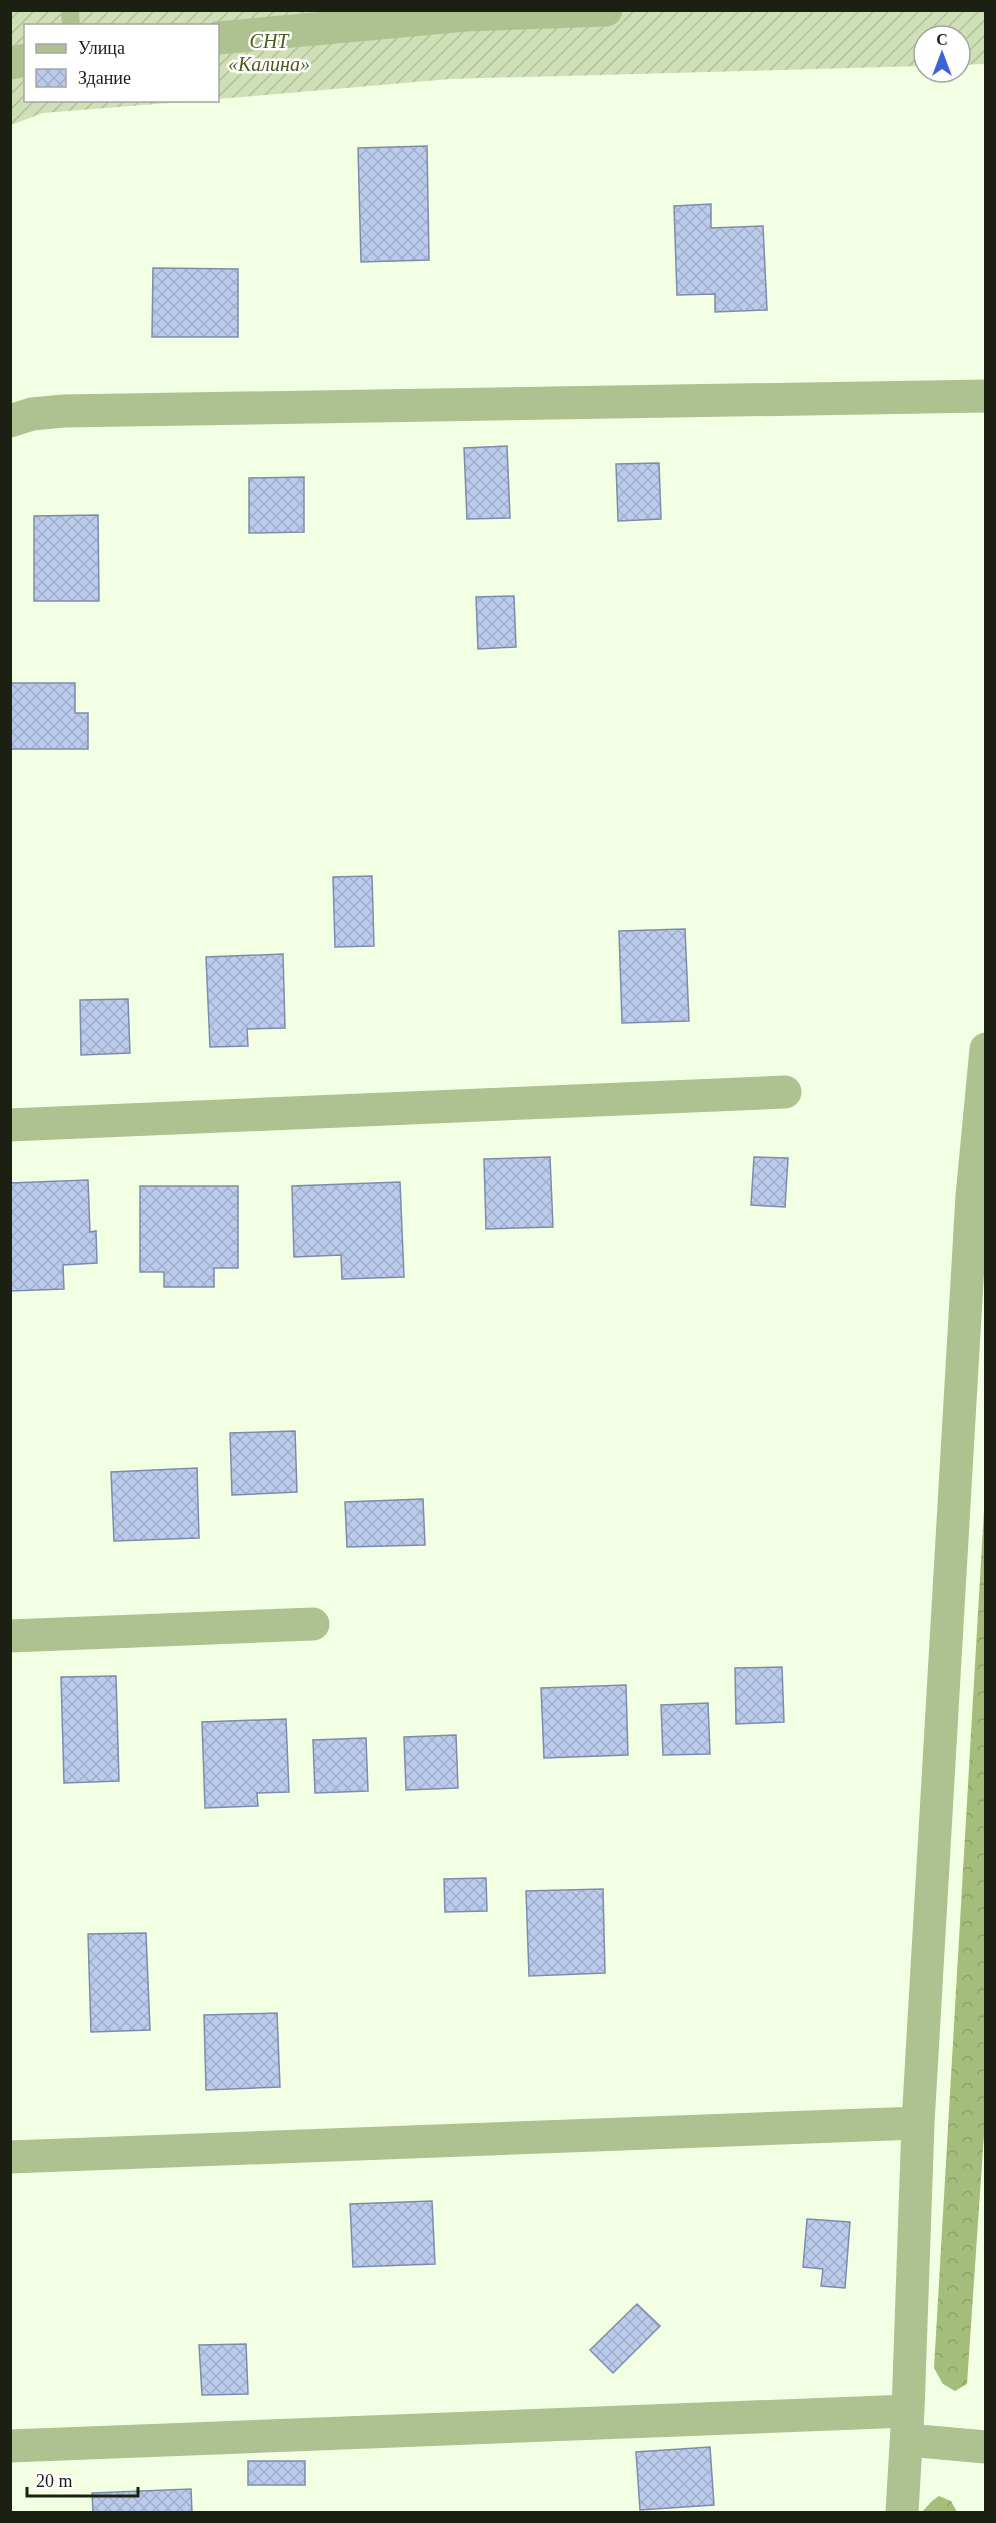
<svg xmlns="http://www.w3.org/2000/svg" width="996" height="2523" viewBox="0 0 996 2523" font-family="Georgia,serif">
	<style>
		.forest { fill: url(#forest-crowns) }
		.garden { fill: url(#garden-furrows) }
		.building { fill: url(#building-cross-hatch); stroke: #7e8cab; stroke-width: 1.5 }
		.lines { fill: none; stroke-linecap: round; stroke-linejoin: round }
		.service { stroke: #aec191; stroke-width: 18 }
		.minor { stroke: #aec191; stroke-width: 33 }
		.labels { text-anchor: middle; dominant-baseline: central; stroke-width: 5; stroke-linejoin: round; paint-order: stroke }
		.park-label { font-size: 20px; font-style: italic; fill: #495e17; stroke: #fff }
	</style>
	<defs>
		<pattern id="forest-crowns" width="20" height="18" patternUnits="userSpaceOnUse" patternTransform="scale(1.5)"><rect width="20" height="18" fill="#a4bd7b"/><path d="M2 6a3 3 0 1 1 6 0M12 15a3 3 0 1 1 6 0" fill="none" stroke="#8da269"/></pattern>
		<pattern id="garden-furrows" width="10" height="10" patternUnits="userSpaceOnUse" patternTransform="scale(1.5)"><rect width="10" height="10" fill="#cfdfb6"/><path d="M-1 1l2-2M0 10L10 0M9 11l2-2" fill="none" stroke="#b1bf9c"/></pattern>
		<pattern id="building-cross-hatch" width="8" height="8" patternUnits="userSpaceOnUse" patternTransform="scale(1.5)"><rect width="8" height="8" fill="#bbcbec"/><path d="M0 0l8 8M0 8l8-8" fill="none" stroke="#a0aeca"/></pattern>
	</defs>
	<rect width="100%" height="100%" fill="#f3ffe2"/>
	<path class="forest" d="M 985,1493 L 986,2105 L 967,2384 L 955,2391 L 943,2384 L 934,2368 Z
		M 939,2496 L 951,2501 L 957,2512 L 922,2512 L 932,2501 Z"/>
	<path class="garden" d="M 11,11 L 985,11 L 985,64 L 960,65 L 960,36 L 924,36 L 924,66 L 450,79 L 218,99 L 218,26 L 26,26 L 26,100 L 194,101 L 43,113 L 11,125 Z"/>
	<path class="building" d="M 427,146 L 429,260 L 361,262 L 358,148 Z
		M 711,204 L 711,228 L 763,226 L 767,310 L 715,312 L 715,294 L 677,295 L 674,206 Z
		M 153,268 L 238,269 L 238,337 L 152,337 Z
		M 507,446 L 510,518 L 467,519 L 464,448 Z
		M 659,463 L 661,519 L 618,521 L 616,464 Z
		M 304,477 L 304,532 L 249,533 L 249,478 Z
		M 98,515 L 99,601 L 34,601 L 34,516 Z
		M 514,596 L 516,647 L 478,649 L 476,597 Z
		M 11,683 L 75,683 L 75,713 L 88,713 L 88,749 L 11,749 Z
		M 372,876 L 374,946 L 335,947 L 333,877 Z
		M 685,929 L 689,1021 L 622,1023 L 619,931 Z
		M 283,954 L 285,1028 L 247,1029 L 248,1046 L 210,1047 L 206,957 Z
		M 128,999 L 130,1053 L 81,1055 L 80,1000 Z
		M 550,1157 L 553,1227 L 486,1229 L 484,1159 Z
		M 754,1157 L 788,1158 L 785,1207 L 751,1205 Z
		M 88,1180 L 90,1232 L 96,1231 L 97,1263 L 63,1265 L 64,1289 L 10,1291 L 10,1183 Z
		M 400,1182 L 404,1277 L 342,1279 L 341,1255 L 294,1257 L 292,1186 Z
		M 140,1186 L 238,1186 L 238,1268 L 214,1268 L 214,1287 L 164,1287 L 164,1272 L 140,1272 Z
		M 295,1431 L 297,1492 L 232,1495 L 230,1433 Z
		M 197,1468 L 199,1538 L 114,1541 L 111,1472 Z
		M 423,1499 L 425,1545 L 347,1547 L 345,1502 Z
		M 782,1667 L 784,1722 L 736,1724 L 735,1668 Z
		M 116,1676 L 119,1781 L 64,1783 L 61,1677 Z
		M 626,1685 L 628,1755 L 544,1758 L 541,1688 Z
		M 708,1703 L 710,1754 L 663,1755 L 661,1705 Z
		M 286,1719 L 289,1792 L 257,1793 L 258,1806 L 205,1808 L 202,1722 Z
		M 456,1735 L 458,1788 L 406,1790 L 404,1737 Z
		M 366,1738 L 368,1791 L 315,1793 L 313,1740 Z
		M 486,1878 L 487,1911 L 445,1912 L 444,1879 Z
		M 603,1889 L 605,1973 L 529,1976 L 526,1891 Z
		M 146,1933 L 150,2030 L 91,2032 L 88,1934 Z
		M 277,2013 L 280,2087 L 206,2090 L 204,2015 Z
		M 432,2201 L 435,2264 L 353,2267 L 350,2204 Z
		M 807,2219 L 850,2222 L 845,2288 L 821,2286 L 823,2269 L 803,2267 Z
		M 637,2304 L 660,2326 L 613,2373 L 590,2350 Z
		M 246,2344 L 248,2394 L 202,2395 L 199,2345 Z
		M 710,2447 L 714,2505 L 640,2510 L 636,2452 Z
		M 248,2461 L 305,2461 L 305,2485 L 248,2485 Z
		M 191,2489 L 192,2512 L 93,2512 L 92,2493 Z"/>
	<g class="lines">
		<path class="service" d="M 70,10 L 71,26"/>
		<path class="minor" d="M 218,38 L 465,15 L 606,10
			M 10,63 L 26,60
			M 10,421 L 32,414 L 64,411 L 986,396
			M 10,1125 L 785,1092
			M 10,1636 L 313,1624
			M 10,2157 L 918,2123
			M 907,2440 L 986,2447
			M 10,2446 L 908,2411
			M 902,2512 L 908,2411 L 918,2123 L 972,1196 L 986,1049"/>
	</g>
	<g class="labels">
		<g class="park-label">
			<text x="269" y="41">СНТ<tspan x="269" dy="23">«Калина»</tspan></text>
		</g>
	</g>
	<rect width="996" height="2523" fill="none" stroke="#1b2013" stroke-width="24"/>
	<rect x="24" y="24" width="195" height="78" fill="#ffffff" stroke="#a4a6a1" stroke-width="1.5"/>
	<rect x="36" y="44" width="30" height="9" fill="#aec191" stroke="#a4a6a1" stroke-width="1.5"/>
	<text x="78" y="54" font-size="18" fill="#1b2013">Улица</text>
	<rect x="36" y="69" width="30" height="18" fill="url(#building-cross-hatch)" stroke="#a4a6a1" stroke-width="1.5"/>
	<text x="78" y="84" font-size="18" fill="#1b2013">Здание</text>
	<g transform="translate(942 54)"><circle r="28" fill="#ffffff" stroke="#a4a6a1" stroke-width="1.5"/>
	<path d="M0-4.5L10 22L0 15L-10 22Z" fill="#3a65d6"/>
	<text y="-9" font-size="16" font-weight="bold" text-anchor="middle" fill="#1b2013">С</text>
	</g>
	<path d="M27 2487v9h111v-9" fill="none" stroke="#1b2013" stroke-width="3"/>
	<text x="36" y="2487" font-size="18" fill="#1b2013" stroke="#ffffff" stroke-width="4.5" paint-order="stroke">20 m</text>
</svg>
